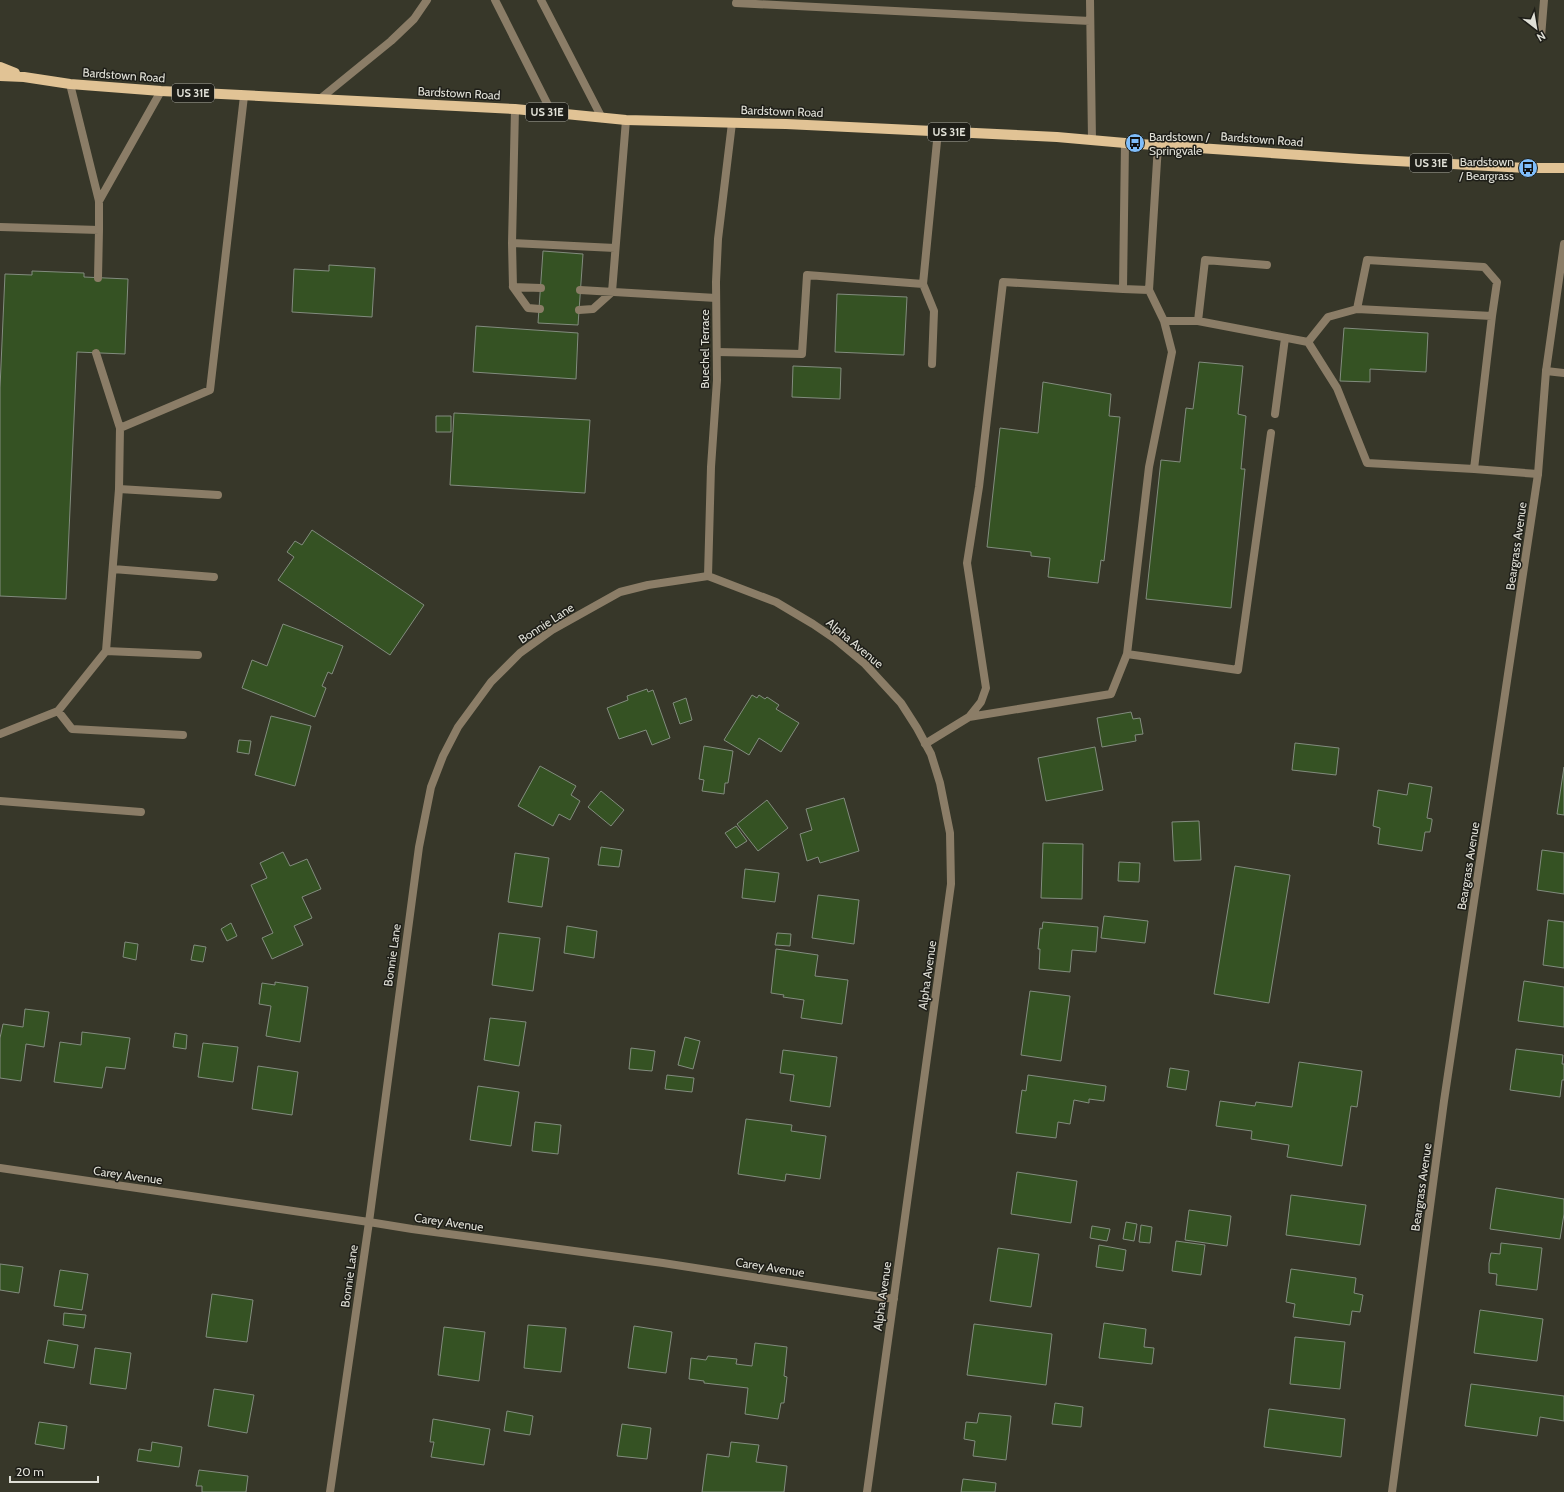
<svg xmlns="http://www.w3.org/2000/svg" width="1564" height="1492" viewBox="0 0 1564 1492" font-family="Cabin,sans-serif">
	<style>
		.building { fill: #355223; stroke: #828c7e }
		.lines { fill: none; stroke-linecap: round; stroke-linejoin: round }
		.lane { stroke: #8b7d67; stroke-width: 8 }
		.street { stroke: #8b7d67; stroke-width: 8 }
		.primary { stroke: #e1c395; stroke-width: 10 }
		.labels { text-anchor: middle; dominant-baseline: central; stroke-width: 3; stroke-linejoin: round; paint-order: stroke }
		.shield { fill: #1e1e18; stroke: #a6a69e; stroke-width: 1 }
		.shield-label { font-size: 11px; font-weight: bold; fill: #e0e0d7 }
		.street-label { font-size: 12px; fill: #e0e0d7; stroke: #1e1e18 }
		.poi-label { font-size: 12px; fill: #e0e0d7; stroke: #1e1e18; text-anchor: start }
	</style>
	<rect width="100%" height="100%" fill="#373729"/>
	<path class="building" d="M 543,251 L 583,254 L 578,325 L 538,323 Z
		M 329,265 L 375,268 L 372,317 L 292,312 L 294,269 L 329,271 Z
		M 32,271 L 84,273 L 84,277 L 128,279 L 125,354 L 77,352 L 66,599 L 0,596 L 0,388 L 5,274 L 32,275 Z
		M 837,294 L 907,297 L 904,355 L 835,352 Z
		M 476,326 L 578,333 L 576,379 L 473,372 Z
		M 1344,328 L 1428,333 L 1426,372 L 1370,369 L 1370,382 L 1340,381 Z
		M 1199,362 L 1243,366 L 1238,414 L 1246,416 L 1241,469 L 1245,469 L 1231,608 L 1146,599 L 1161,460 L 1180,462 L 1186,408 L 1193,409 Z
		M 793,366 L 841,368 L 840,399 L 792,397 Z
		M 1043,382 L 1111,394 L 1109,416 L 1120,417 L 1104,561 L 1101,560 L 1098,583 L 1048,577 L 1050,558 L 1031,556 L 1031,552 L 987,547 L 1000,428 L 1038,433 Z
		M 454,413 L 590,420 L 585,493 L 450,485 Z
		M 436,416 L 451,416 L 451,432 L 436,432 Z
		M 312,530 L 424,605 L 390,655 L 278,580 L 294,557 L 287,552 L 295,541 L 302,545 Z
		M 283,624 L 343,646 L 332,674 L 328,672 L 322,686 L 326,688 L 315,717 L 242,688 L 252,660 L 267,666 Z
		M 647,689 L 648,692 L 653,690 L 670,738 L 652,745 L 646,730 L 619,739 L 607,708 L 628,700 L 627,696 Z
		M 752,695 L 757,698 L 759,695 L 765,699 L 767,697 L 779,705 L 776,709 L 799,723 L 781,752 L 759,738 L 749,755 L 724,740 Z
		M 686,698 L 692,720 L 680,724 L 673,703 Z
		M 1131,712 L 1133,719 L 1140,718 L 1143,734 L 1135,735 L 1136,741 L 1102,747 L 1097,718 Z
		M 271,716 L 311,726 L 295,786 L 255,775 Z
		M 239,740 L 251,741 L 249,754 L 237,752 Z
		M 1295,743 L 1339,748 L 1336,775 L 1292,770 Z
		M 704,746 L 733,751 L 728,783 L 725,783 L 724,794 L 702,791 L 704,780 L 699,779 Z
		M 1095,747 L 1103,790 L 1046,801 L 1038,758 Z
		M 540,766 L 576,786 L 571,795 L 580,801 L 570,820 L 559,814 L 553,826 L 518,806 Z
		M 1564,767 L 1564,815 L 1557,814 Z
		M 1409,783 L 1432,787 L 1427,818 L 1432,819 L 1432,821 L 1430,832 L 1425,832 L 1422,851 L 1378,844 L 1380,828 L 1373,826 L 1378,790 L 1407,795 Z
		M 601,791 L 624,810 L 611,826 L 588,807 Z
		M 844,798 L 859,851 L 820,863 L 818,857 L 807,861 L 800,834 L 812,830 L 806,809 Z
		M 767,800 L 788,828 L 758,851 L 737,824 Z
		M 1199,821 L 1201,860 L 1174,861 L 1172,822 Z
		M 736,826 L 747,841 L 736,848 L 725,833 Z
		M 1043,843 L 1083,844 L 1082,899 L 1041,898 Z
		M 601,847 L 622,850 L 619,867 L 598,865 Z
		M 1542,850 L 1564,853 L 1564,894 L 1537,890 Z
		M 283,852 L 290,866 L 307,859 L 321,889 L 302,897 L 312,918 L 294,926 L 303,945 L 272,959 L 262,938 L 273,933 L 251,885 L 267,878 L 260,863 Z
		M 515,853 L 549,858 L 542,907 L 508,902 Z
		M 1119,862 L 1140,863 L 1139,882 L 1118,881 Z
		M 1235,866 L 1290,875 L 1269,1003 L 1214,994 Z
		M 745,869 L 779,873 L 775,902 L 742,898 Z
		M 818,895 L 859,900 L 854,944 L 812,938 Z
		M 1104,916 L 1148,921 L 1145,943 L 1101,938 Z
		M 1548,920 L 1564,922 L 1564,968 L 1543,965 Z
		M 1043,922 L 1098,927 L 1096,952 L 1072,950 L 1070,972 L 1039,969 L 1040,949 L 1038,949 L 1040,928 L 1042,929 Z
		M 231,923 L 237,936 L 227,941 L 221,929 Z
		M 567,926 L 597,931 L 594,958 L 564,953 Z
		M 499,933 L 540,938 L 533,991 L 492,985 Z
		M 777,933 L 791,934 L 790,946 L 775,945 Z
		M 125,942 L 138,944 L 136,960 L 123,957 Z
		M 194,945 L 206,947 L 203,962 L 191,960 Z
		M 776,949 L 818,955 L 815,976 L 848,980 L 842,1024 L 801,1018 L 804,1000 L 783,997 L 784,995 L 771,993 Z
		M 1524,981 L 1564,987 L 1564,1027 L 1518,1021 Z
		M 275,982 L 308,987 L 300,1042 L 266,1036 L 271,1006 L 259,1004 L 262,983 L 275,985 Z
		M 1030,991 L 1070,996 L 1061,1061 L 1021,1055 Z
		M 25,1009 L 49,1012 L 44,1047 L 26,1044 L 21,1081 L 0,1078 L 0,1038 L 3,1024 L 23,1027 Z
		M 490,1018 L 526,1022 L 519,1066 L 484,1060 Z
		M 82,1032 L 130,1038 L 125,1069 L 106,1067 L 102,1088 L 54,1082 L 60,1042 L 81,1045 Z
		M 175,1033 L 187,1035 L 186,1049 L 173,1047 Z
		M 685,1037 L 700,1041 L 693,1069 L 678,1065 Z
		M 203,1043 L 238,1047 L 233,1082 L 198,1077 Z
		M 631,1048 L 655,1051 L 652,1071 L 629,1069 Z
		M 1516,1049 L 1563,1055 L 1562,1064 L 1564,1064 L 1564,1080 L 1562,1080 L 1560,1097 L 1510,1090 Z
		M 783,1050 L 837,1057 L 830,1107 L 790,1101 L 794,1075 L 780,1073 Z
		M 1299,1062 L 1362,1071 L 1357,1107 L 1351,1106 L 1342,1166 L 1287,1157 L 1289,1145 L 1251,1139 L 1252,1131 L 1216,1126 L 1220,1101 L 1255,1106 L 1256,1102 L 1292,1107 Z
		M 258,1066 L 298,1072 L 292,1115 L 252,1109 Z
		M 1170,1068 L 1189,1071 L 1186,1090 L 1167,1087 Z
		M 667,1075 L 694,1078 L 692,1092 L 665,1089 Z
		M 1028,1075 L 1106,1086 L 1104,1101 L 1089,1099 L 1089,1103 L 1074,1100 L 1070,1124 L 1058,1122 L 1056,1138 L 1016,1133 L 1022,1090 L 1026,1091 Z
		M 478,1086 L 519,1092 L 511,1146 L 470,1140 Z
		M 746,1119 L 792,1125 L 791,1131 L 826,1136 L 820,1179 L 786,1174 L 785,1181 L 738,1174 Z
		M 535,1122 L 561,1125 L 558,1154 L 532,1151 Z
		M 1017,1172 L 1077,1181 L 1071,1223 L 1011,1214 Z
		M 1496,1188 L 1564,1199 L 1564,1214 L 1560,1239 L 1490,1229 Z
		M 1291,1195 L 1366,1205 L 1360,1245 L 1286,1235 Z
		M 1189,1210 L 1231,1216 L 1227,1246 L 1185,1240 Z
		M 1126,1222 L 1137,1224 L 1134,1241 L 1123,1239 Z
		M 1141,1225 L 1152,1227 L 1150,1243 L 1139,1242 Z
		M 1092,1226 L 1110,1229 L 1107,1241 L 1090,1238 Z
		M 1176,1241 L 1205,1245 L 1201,1275 L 1172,1271 Z
		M 1501,1243 L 1542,1248 L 1537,1290 L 1496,1285 L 1497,1274 L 1489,1273 L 1489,1263 L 1491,1253 L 1500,1254 Z
		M 1099,1245 L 1126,1250 L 1123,1271 L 1096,1267 Z
		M 998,1248 L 1039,1254 L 1031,1307 L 990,1301 Z
		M 0,1264 L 23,1267 L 19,1293 L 0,1290 Z
		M 1291,1269 L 1356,1278 L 1354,1293 L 1363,1295 L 1360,1312 L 1352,1311 L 1350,1325 L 1293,1317 L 1295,1304 L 1286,1302 Z
		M 60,1270 L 88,1274 L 82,1310 L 54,1306 Z
		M 212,1294 L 253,1300 L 247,1342 L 206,1337 Z
		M 1480,1310 L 1543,1319 L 1537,1361 L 1474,1353 Z
		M 64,1313 L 86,1315 L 84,1328 L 63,1325 Z
		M 1104,1323 L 1146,1329 L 1144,1347 L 1154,1348 L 1152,1364 L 1099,1358 Z
		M 974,1324 L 1052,1334 L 1046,1385 L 967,1375 Z
		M 528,1325 L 566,1328 L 561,1372 L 524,1368 Z
		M 634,1326 L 672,1332 L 666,1373 L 628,1368 Z
		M 444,1327 L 485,1332 L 479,1381 L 438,1375 Z
		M 1295,1337 L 1345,1342 L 1340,1389 L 1290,1384 Z
		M 48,1340 L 78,1345 L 74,1368 L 44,1363 Z
		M 755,1343 L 787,1347 L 784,1376 L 787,1377 L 784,1403 L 781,1403 L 778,1419 L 745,1414 L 748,1388 L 704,1383 L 704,1381 L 689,1379 L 691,1358 L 706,1360 L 708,1356 L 737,1359 L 736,1364 L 752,1366 Z
		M 95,1348 L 131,1353 L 126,1389 L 90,1384 Z
		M 1471,1384 L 1564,1396 L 1564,1421 L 1540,1417 L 1537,1436 L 1465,1426 Z
		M 214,1389 L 254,1395 L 247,1433 L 208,1426 Z
		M 1055,1403 L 1083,1407 L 1081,1427 L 1052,1424 Z
		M 1269,1409 L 1345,1419 L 1341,1457 L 1264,1447 Z
		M 507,1411 L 533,1416 L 530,1435 L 504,1431 Z
		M 979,1413 L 1011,1416 L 1006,1460 L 973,1456 L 975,1441 L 964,1439 L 966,1422 L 977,1423 Z
		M 433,1419 L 490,1429 L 484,1465 L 431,1457 L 434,1442 L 430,1442 Z
		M 39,1422 L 67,1426 L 64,1449 L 35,1444 Z
		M 622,1424 L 651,1428 L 647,1459 L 617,1456 Z
		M 152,1442 L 182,1447 L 179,1467 L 137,1461 L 139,1449 L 151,1451 Z
		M 731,1442 L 759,1445 L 756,1462 L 787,1466 L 784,1492 L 702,1492 L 707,1454 L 729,1457 Z
		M 199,1470 L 248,1476 L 246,1492 L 202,1492 L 202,1486 L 196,1486 Z
		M 963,1479 L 996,1483 L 995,1492 L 961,1492 Z"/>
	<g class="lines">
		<path class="lane" d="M 495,0 L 552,113
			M 541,0 L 602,118
			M 1090,0 L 1092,140
			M 736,3 L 1090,21
			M 1541,37 L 1544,0
			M 321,98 L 391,41 L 414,19 L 427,0
			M 515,109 L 512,243 L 513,287 L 541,288
			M 99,201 L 161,91
			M 0,227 L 99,230 L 99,201 L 70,84
			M 512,243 L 615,248
			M 98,278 L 99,230
			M 923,284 L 934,311 L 932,364
			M 513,287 L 528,308 L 540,309
			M 1123,289 L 1149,290
			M 580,290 L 716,298
			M 579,310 L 593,309 L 612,292 L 626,120
			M 1164,321 L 1198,321 L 1308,342 L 1337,388 L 1367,463 L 1474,469 L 1538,474
			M 1198,321 L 1205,260 L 1267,265
			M 1308,342 L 1328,317 L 1357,309
			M 717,352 L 802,354 L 807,275 L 923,284 L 938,131
			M 96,353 L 120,428
			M 1546,371 L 1564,373
			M 1275,414 L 1285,338
			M 1474,469 L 1492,316 L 1497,282 L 1484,267 L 1367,260 L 1357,309 L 1492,316
			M 119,489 L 218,495
			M 113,569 L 214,577
			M 106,651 L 198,655
			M 1127,654 L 1238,670 L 1271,433
			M 58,711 L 72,729 L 183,735
			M 969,717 L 1111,694 L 1127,654 L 1149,467 L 1172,352 L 1164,321 L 1149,290 L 1158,145
			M 0,734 L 58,711 L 106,651 L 119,489 L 120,428 L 210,390 L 244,96
			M 925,744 L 969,717 L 981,702 L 986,688 L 967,563 L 979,487 L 1003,282 L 1123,289 L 1125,143
			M 0,801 L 141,812"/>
		<path class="street" d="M 708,576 L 711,467 L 717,380 L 716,282 L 718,239 L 732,123
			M 0,1168 L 369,1222 L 412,1229 L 663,1263 L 894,1299
			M 330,1492 L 369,1222 L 419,847 L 431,787 L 443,756 L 458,727 L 491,682 L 520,653 L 552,630 L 620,592 L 648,585 L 708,576 L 776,602 L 813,624 L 835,639 L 865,664 L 901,703 L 917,728 L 931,754 L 940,783 L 950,833 L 951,884 L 867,1492
			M 1392,1492 L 1444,1101 L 1538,474 L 1546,371 L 1564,244"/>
		<path class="primary" d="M 0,67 L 15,73
			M 0,76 L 24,77 L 70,84 L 161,91 L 515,109 L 626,120 L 786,124 L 1057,137 L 1125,143 L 1359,159 L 1528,168 L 1564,168"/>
	</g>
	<defs>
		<symbol id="bus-disc" viewBox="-11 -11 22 22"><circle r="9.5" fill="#7fbdfa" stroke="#1e1e18"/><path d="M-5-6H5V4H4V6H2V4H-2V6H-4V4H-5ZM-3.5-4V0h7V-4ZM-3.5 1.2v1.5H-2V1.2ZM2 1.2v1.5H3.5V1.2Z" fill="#111"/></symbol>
	</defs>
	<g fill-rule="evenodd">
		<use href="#bus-disc" x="1124" y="132" width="22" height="22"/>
		<use href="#bus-disc" x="1517" y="157" width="22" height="22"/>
	</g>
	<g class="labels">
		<g class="shield">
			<rect x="172" y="84" width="42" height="18" rx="3"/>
			<rect x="526" y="103" width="42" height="18" rx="3"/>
			<rect x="928" y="123" width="42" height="18" rx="3"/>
			<rect x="1410" y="154" width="42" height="18" rx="3"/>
		</g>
		<g class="shield-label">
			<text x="193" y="93">US 31E</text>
			<text x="547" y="112">US 31E</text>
			<text x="949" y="132">US 31E</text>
			<text x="1431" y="163">US 31E</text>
		</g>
		<g class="street-label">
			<text transform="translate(124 75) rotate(4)">Bardstown Road</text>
			<text transform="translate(459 93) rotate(3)">Bardstown Road</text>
			<text transform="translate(782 111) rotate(2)">Bardstown Road</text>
			<text transform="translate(1262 139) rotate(4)">Bardstown Road</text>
			<text transform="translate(704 349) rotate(-90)">Buechel Terrace</text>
			<text transform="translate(1516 546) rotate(-82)">Beargrass Avenue</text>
			<text transform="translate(546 623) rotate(-33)">Bonnie Lane</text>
			<text transform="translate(855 643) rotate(40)">Alpha Avenue</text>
			<text transform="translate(1468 866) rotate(-81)">Beargrass Avenue</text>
			<text transform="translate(392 955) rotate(-82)">Bonnie Lane</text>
			<text transform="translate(927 975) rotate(-82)">Alpha Avenue</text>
			<text transform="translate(128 1175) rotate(8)">Carey Avenue</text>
			<text transform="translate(1421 1187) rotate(-82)">Beargrass Avenue</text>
			<text transform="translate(449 1222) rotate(8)">Carey Avenue</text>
			<text transform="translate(770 1267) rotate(9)">Carey Avenue</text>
			<text transform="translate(349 1276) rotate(-82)">Bonnie Lane</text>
			<text transform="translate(882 1296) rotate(-82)">Alpha Avenue</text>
		</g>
		<g class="poi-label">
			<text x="1149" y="136">Bardstown /<tspan x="1149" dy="14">Springvale</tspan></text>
			<text x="1514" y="161" text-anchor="end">Bardstown<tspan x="1514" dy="14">/ Beargrass</tspan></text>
		</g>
	</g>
	<g transform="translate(1536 28) rotate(149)" stroke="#1e1e18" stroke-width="3" paint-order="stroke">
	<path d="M0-3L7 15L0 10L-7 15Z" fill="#e0e0d7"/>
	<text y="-6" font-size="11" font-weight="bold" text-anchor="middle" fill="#e0e0d7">N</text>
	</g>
	<path d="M10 1476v6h88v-6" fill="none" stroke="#e0e0d7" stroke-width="2"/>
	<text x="16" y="1476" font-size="12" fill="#e0e0d7" stroke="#1e1e18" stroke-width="3" paint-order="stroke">20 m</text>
</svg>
